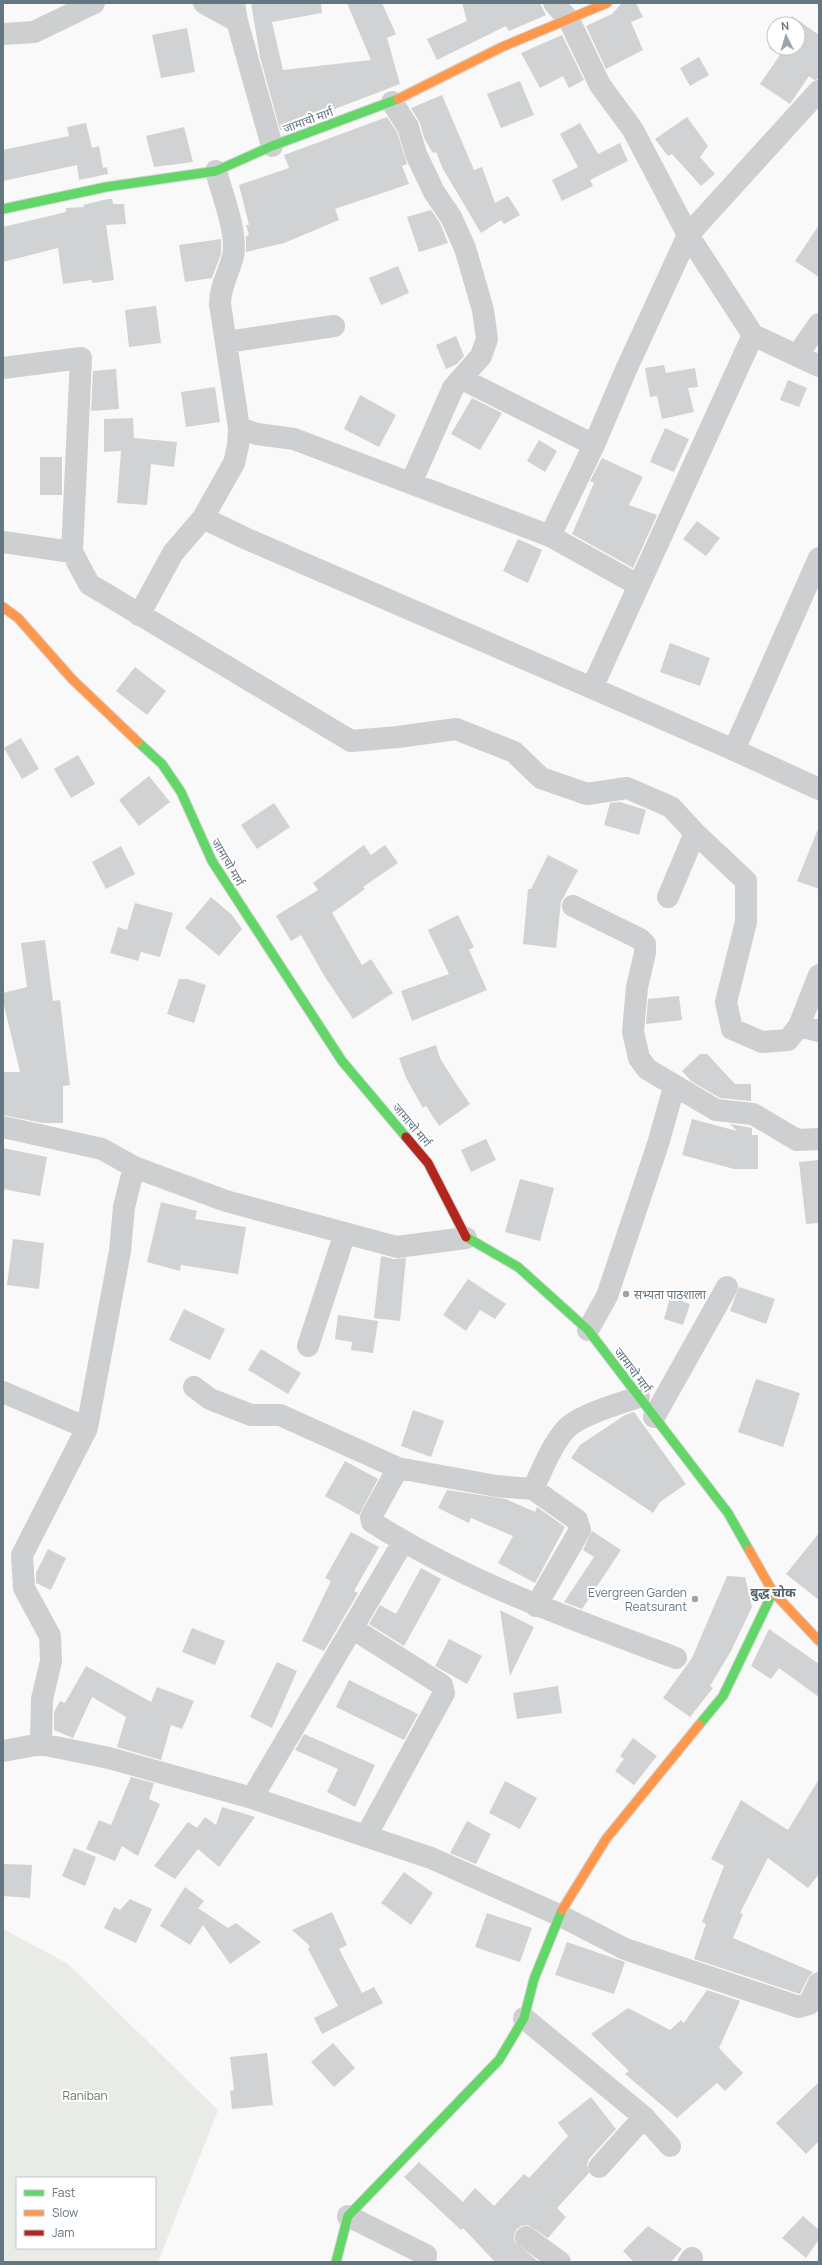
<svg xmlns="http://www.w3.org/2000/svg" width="822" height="2265" viewBox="0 0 822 2265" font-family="Manrope,'Noto Sans Devanagari',sans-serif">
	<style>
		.green { fill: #e8ebe6; fill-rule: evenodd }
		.building { fill: #d0d2d3 }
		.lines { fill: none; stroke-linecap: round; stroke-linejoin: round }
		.fast-casing { stroke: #d5d6d7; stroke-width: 11 }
		.slow-casing { stroke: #d5d6d7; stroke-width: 11 }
		.jam-casing { stroke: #d5d6d7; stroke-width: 11 }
		.street { stroke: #cecfd0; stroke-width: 22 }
		.fast { stroke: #63d668; stroke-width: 9 }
		.slow { stroke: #ff974d; stroke-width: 9 }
		.jam { stroke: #b3261e; stroke-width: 9 }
		.poi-dot { fill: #99a4ac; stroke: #fff; stroke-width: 1.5 }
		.labels { text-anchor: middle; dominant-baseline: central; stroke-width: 4; stroke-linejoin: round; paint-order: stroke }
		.street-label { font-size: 12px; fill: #657683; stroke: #fff }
		.poi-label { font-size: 12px; fill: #657683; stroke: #fff; text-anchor: start }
		.park-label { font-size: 12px; fill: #687a64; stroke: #fff }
		.neighbourhood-label { font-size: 13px; font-weight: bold; fill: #57646e; stroke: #fff }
	</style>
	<rect width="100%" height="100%" fill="#f9f9f9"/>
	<path class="green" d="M 3,1929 L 68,1964 L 218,2110 L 158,2262 L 3,2262 ZM 17,2178 L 155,2178 L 155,2248 L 17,2248 Z"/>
	<path class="building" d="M 251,3 L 321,3 L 322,13 L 272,22 L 283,70 L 371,60 L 347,3 L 382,3 L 396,34 L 387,38 L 400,84 L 280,130 L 260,57 Z
		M 462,3 L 540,3 L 546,15 L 509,31 L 506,26 L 437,60 L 427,39 L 467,21 Z
		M 622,3 L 636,3 L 643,17 L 631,22 L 643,50 L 606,69 L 586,26 L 612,14 Z
		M 792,16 L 819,35 L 819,79 L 814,80 L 809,76 L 790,104 L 760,84 L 780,55 L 769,48 L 774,41 L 774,48 L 798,48 L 798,24 L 786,24 Z
		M 187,28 L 195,72 L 161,78 L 152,35 Z
		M 562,35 L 584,80 L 569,88 L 563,76 L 540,88 L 521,53 Z
		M 699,57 L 709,75 L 690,86 L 680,68 Z
		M 520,81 L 534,115 L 501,128 L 487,94 Z
		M 442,95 L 474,170 L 482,167 L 495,203 L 508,196 L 520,215 L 504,224 L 501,220 L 481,233 L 443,169 L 436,152 L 433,153 L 424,138 L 420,123 L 411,108 Z
		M 387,117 L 397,132 L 407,164 L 402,166 L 409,184 L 335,209 L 339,220 L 284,243 L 246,252 L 246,236 L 249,235 L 246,225 L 249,225 L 239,185 L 289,168 L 284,155 Z
		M 687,117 L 708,146 L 700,157 L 715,174 L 701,186 L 672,154 L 668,156 L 655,139 Z
		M 86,123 L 92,148 L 99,146 L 103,168 L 107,167 L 108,174 L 79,180 L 77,165 L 3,181 L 3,150 L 69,136 L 67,127 Z
		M 580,123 L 598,154 L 620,143 L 628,161 L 590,180 L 593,186 L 562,201 L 552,180 L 578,167 L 560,134 Z
		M 184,127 L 193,162 L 154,167 L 146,136 Z
		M 108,199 L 112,199 L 113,204 L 124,204 L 126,224 L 106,225 L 114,280 L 92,283 L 92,280 L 63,284 L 58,248 L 3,262 L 3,227 L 66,212 L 66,208 L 84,207 L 83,205 Z
		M 431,210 L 440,223 L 448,243 L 419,252 L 407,217 Z
		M 819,225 L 819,277 L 795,261 Z
		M 221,239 L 221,254 L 212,278 L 185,282 L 179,245 Z
		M 398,266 L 409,293 L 381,305 L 369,278 Z
		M 156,306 L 161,343 L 129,347 L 125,310 Z
		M 456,336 L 464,356 L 457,364 L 446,369 L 436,345 Z
		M 664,365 L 666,373 L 695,368 L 698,387 L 688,388 L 694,412 L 662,419 L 657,396 L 650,397 L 645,368 Z
		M 116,369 L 119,409 L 91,411 L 93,371 Z
		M 788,380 L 807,388 L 799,407 L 780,400 Z
		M 215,387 L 220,422 L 186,427 L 181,392 Z
		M 360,395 L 396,415 L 379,447 L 344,429 Z
		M 472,398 L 502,413 L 480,450 L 451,434 Z
		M 133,418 L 134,438 L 177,442 L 174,467 L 151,464 L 147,505 L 117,503 L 121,451 L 104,452 L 104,419 Z
		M 665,428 L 689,439 L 674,472 L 650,462 Z
		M 539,440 L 557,451 L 545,472 L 527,461 Z
		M 40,457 L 62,457 L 62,495 L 40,495 Z
		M 602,458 L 643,477 L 629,505 L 657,515 L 633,568 L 572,534 L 594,483 L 590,481 Z
		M 697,521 L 720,538 L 706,556 L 683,539 Z
		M 518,539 L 542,550 L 528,583 L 503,571 Z
		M 670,643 L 710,658 L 700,686 L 660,672 Z
		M 135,667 L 166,691 L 147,715 L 116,691 Z
		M 21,738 L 39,769 L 22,779 L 4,748 Z
		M 78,755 L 95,784 L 71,798 L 54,769 Z
		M 149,776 L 170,802 L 139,826 L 119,800 Z
		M 620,802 L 646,810 L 639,835 L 604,825 L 610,803 Z
		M 274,803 L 290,827 L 257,849 L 241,825 Z
		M 818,829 L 819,829 L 819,889 L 797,881 Z
		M 364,845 L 371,855 L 385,845 L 398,863 L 363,887 L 365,889 L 332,913 L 362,965 L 371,959 L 393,993 L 353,1019 L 325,977 L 301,935 L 291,941 L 276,916 L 318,890 L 313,883 Z
		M 121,846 L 135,874 L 106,889 L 92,862 Z
		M 548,855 L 578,870 L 561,902 L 556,948 L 523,944 L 528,889 L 531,889 Z
		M 211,897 L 232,915 L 242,929 L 219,956 L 185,928 Z
		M 135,903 L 173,913 L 160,957 L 141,952 L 138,961 L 110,953 L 118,927 L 127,930 Z
		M 458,915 L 474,947 L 469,950 L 487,990 L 412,1021 L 401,991 L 449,974 L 428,930 Z
		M 45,940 L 53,1001 L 60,1000 L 70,1085 L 63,1086 L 63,1123 L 43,1123 L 3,1115 L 3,1072 L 20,1072 L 3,1001 L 3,993 L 27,987 L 21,943 Z
		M 179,979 L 187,979 L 206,985 L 194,1023 L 167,1014 Z
		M 679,996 L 682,1020 L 646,1024 L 648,999 Z
		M 436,1045 L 440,1058 L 453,1079 L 470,1104 L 439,1126 L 426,1106 L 423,1108 L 406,1078 L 399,1058 Z
		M 700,1054 L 707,1054 L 735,1084 L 751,1084 L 751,1101 L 720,1098 L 691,1081 L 682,1071 Z
		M 692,1119 L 737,1131 L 730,1124 L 752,1128 L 752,1135 L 758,1135 L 758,1169 L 734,1169 L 682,1155 Z
		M 486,1139 L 496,1160 L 471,1172 L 461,1150 Z
		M 3,1148 L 47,1157 L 40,1196 L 3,1189 Z
		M 819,1160 L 819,1223 L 806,1224 L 799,1162 Z
		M 520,1179 L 554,1188 L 540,1241 L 505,1232 Z
		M 161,1202 L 197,1211 L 195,1219 L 246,1227 L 238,1274 L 181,1265 L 180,1271 L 147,1262 Z
		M 13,1239 L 44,1243 L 39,1289 L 7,1285 Z
		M 381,1256 L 394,1259 L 406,1258 L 400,1321 L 374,1318 Z
		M 468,1279 L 506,1304 L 495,1319 L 480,1310 L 466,1331 L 443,1315 Z
		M 739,1287 L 775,1299 L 766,1324 L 730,1311 Z
		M 670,1297 L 690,1304 L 683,1325 L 664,1319 Z
		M 184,1309 L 225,1329 L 210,1360 L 169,1340 Z
		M 338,1315 L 378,1321 L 373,1353 L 351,1350 L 352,1342 L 335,1339 Z
		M 261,1349 L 301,1373 L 288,1394 L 248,1370 Z
		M 756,1379 L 800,1393 L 783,1447 L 738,1432 Z
		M 413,1410 L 444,1421 L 431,1457 L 401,1446 Z
		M 634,1412 L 686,1484 L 660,1502 L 653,1513 L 571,1458 L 580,1445 L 625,1415 Z
		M 345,1461 L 378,1479 L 359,1515 L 325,1496 Z
		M 447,1490 L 506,1499 L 535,1512 L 537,1507 L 565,1527 L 535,1583 L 498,1563 L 513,1536 L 471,1518 L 469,1523 L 438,1508 Z
		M 592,1531 L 621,1550 L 582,1609 L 564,1602 L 594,1557 L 583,1550 Z
		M 351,1532 L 379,1547 L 354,1591 L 358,1593 L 324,1651 L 302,1641 L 331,1581 L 325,1578 Z
		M 819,1533 L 819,1600 L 786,1574 Z
		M 48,1549 L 66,1558 L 51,1590 L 36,1583 L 36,1573 Z
		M 421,1568 L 441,1579 L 404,1646 L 369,1624 L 380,1605 L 396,1614 Z
		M 727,1576 L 745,1577 L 752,1607 L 731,1651 L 710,1686 L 713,1688 L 690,1717 L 663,1698 L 692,1658 Z
		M 500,1610 L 534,1627 L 510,1676 Z
		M 192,1628 L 225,1641 L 215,1665 L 182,1652 Z
		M 769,1629 L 819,1664 L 819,1697 L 779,1668 L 771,1679 L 751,1666 Z
		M 449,1639 L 482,1656 L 467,1684 L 435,1666 Z
		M 277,1662 L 297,1671 L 272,1728 L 250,1717 Z
		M 86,1666 L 151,1702 L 157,1687 L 194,1701 L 182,1729 L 171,1725 L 161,1760 L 117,1747 L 126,1717 L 92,1697 L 73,1738 L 54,1730 L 54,1712 L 60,1701 L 65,1703 Z
		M 349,1680 L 418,1714 L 404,1740 L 336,1707 Z
		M 558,1686 L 562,1713 L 517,1719 L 513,1693 Z
		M 304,1734 L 375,1765 L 355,1807 L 327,1792 L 338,1769 L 295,1750 Z
		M 633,1738 L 657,1756 L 634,1785 L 615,1771 L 624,1759 L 620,1756 Z
		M 131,1777 L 154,1783 L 149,1799 L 160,1804 L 138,1856 L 122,1846 L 115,1861 L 86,1849 L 99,1820 L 111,1825 Z
		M 819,1779 L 819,1874 L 808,1888 L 768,1858 L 740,1913 L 743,1914 L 733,1938 L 813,1972 L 808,1978 L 800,1994 L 694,1959 L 706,1924 L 702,1922 L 724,1866 L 711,1859 L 741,1800 L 788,1830 Z
		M 505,1781 L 537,1798 L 520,1829 L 489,1813 Z
		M 222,1807 L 255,1817 L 219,1867 L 198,1849 L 175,1879 L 154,1866 L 188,1822 L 197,1828 L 205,1817 L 216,1825 Z
		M 467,1821 L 491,1834 L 476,1864 L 450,1853 Z
		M 74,1848 L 96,1857 L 85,1886 L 62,1876 Z
		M 3,1864 L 32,1865 L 30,1898 L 3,1896 Z
		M 404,1872 L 433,1893 L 411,1925 L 381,1903 Z
		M 185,1887 L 204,1901 L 198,1908 L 228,1928 L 236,1923 L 261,1942 L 230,1964 L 203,1925 L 190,1945 L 160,1926 Z
		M 130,1899 L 152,1909 L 136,1943 L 104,1928 L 114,1907 L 120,1910 Z
		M 332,1912 L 347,1945 L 339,1949 L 362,1993 L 374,1987 L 383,2003 L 322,2034 L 314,2018 L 338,2006 L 308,1949 L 310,1946 L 292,1930 Z
		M 487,1913 L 532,1928 L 520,1962 L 475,1947 Z
		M 567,1942 L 625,1962 L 614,1994 L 555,1975 Z
		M 707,1990 L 740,2001 L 719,2048 L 743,2073 L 725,2091 L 717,2083 L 677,2118 L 625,2074 L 629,2071 L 591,2034 L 628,2008 L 670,2030 L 681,2020 L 684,2023 Z
		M 333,2043 L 355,2068 L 334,2087 L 311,2062 Z
		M 267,2053 L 273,2105 L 232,2109 L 230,2091 L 234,2090 L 230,2057 Z
		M 819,2082 L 819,2141 L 806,2154 L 776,2123 Z
		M 591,2097 L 616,2129 L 589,2159 L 587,2165 L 589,2173 L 557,2208 L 566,2217 L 548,2238 L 528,2225 L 521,2226 L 516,2230 L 514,2236 L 515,2242 L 539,2262 L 495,2262 L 463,2228 L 461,2230 L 404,2177 L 419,2162 L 463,2202 L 475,2188 L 494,2206 L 524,2174 L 529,2178 L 568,2136 L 558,2123 Z
		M 803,2216 L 819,2230 L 819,2239 L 806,2258 L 782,2238 Z
		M 648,2226 L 682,2249 L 671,2262 L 634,2262 L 623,2251 Z"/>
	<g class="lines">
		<defs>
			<path id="fast" d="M 3,209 L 106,187 L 216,171 L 272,146 L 398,99
				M 138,742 L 162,764 L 181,792 L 212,861 L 342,1061 L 406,1137
				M 466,1237 L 518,1267 L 588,1330 L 728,1513 L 749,1550
				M 699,1725 L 723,1696 L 773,1592
				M 336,2262 L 348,2216 L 499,2060 L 524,2018 L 534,1979 L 562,1910"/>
			<path id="slow" d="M 398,99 L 502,47 L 607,3
				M 3,607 L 18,618 L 72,679 L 138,742
				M 749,1550 L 773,1592 L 819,1641
				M 562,1910 L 606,1839 L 699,1725"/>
			<path id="jam" d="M 406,1137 L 428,1163 L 466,1237"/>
		</defs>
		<use href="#fast" class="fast-casing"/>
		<use href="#slow" class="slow-casing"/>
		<use href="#jam" class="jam-casing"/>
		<path class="street" d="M 204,3 L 237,21
			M 234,3 L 237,21 L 272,146
			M 554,3 L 569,20 L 600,85 L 633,130 L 688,235 L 753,335 L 819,366
			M 3,34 L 34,32 L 94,3
			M 392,102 L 408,127 L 416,154 L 434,192 L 451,217 L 465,248 L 483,310 L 487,339 L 481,356 L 453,388 L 411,483
			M 227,342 L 334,326
			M 798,354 L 819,324
			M 3,368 L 81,358 L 72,552 L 3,542
			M 462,379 L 594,445
			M 239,428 L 257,434 L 294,439 L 550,536 L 638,585
			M 203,518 L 247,539 L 592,688
			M 550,536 L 594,445 L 625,372 L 688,235 L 819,91
			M 72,552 L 89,584 L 351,741 L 398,737 L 456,729 L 514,752 L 541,778 L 587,794 L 627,788 L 671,807 L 695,833 L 746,881 L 746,922 L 726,1002 L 732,1029 L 762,1042 L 788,1040 L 799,1026 L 819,975
			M 819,558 L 734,750 L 819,789
			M 139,615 L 173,553 L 203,518 L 234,463 L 238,446 L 239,428 L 220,304 C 220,286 229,273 233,256 C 238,234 222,194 216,171
			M 734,750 L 592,688 L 753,335
			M 668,897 L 695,833
			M 573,906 L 640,939 L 645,944 L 645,953 L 637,987 L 633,1032 L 639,1058 L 647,1069 L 716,1110 L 753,1114 L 797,1140 L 819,1139
			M 799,1026 L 819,1031
			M 3,1127 L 102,1149 L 134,1167 L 226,1201 L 397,1247 L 466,1238
			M 588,1330 L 607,1296 L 658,1144 L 674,1087
			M 308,1346 L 345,1233
			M 194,1387 L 210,1399 L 251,1415 L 280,1415 L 398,1468 L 496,1486 L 533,1489 L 577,1520 L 580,1530 L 536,1606
			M 3,1392 L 87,1428
			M 654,1417 L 727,1287
			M 398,1468 L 371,1517 L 372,1522 C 465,1582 572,1619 676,1658
			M 533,1489 C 543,1468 551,1446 566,1429 C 579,1415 620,1403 639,1397
			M 352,1628 L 442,1685 L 444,1693 L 366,1836
			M 41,1744 L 42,1699 L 51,1661 L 50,1636 L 24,1588 L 22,1555 L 87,1428 L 120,1251 L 124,1207 L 134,1167
			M 3,1751 L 41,1744 L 109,1758 L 252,1798 L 431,1858 L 559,1915 L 625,1949 L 799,2007 L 809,2004 L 819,1983
			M 252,1798 L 403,1542
			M 524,2018 L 644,2117 L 670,2146
			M 599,2167 L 644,2117
			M 348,2216 L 426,2255 L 425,2262
			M 526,2237 L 560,2262
			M 689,2262 L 692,2258"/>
		<use href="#fast" class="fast"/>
		<use href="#slow" class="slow"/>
		<use href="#jam" class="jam"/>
	</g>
	<g class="poi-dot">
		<circle cx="626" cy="1294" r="4"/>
		<circle cx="695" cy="1599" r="4"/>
	</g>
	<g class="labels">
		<g class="street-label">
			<text transform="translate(308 120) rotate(-20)">जामाचो मार्ग</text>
			<text transform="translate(228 862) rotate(60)">जामाचो मार्ग</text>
			<text transform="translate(412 1125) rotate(50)">जामाचो मार्ग</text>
			<text transform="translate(633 1370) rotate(53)">जामाचो मार्ग</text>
		</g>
		<g class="poi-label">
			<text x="634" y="1294">सभ्यता पाठशाला</text>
			<text x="687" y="1592" text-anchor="end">Evergreen Garden<tspan x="687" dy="14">Reatsurant</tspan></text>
		</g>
		<g class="park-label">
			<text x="85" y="2095">Raniban</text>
		</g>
		<g class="neighbourhood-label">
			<text x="773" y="1592">बुद्ध चोक</text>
		</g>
	</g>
	<rect width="822" height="2265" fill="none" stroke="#657683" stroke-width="8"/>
	<rect x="16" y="2177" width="140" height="72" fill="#ffffff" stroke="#c1c8cd"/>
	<rect x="24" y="2190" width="20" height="6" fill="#63d668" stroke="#c1c8cd"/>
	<text x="52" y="2197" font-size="12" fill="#657683">Fast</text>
	<rect x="24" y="2210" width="20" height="6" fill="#ff974d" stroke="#c1c8cd"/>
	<text x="52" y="2217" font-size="12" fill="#657683">Slow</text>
	<rect x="24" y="2230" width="20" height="6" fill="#b3261e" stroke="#c1c8cd"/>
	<text x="52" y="2237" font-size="12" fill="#657683">Jam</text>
	<g transform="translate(786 36) rotate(355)"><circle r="19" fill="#ffffff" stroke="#c1c8cd"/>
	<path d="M0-3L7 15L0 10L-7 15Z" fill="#99a4ac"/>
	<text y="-6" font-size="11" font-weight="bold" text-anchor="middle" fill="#657683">N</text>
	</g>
</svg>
